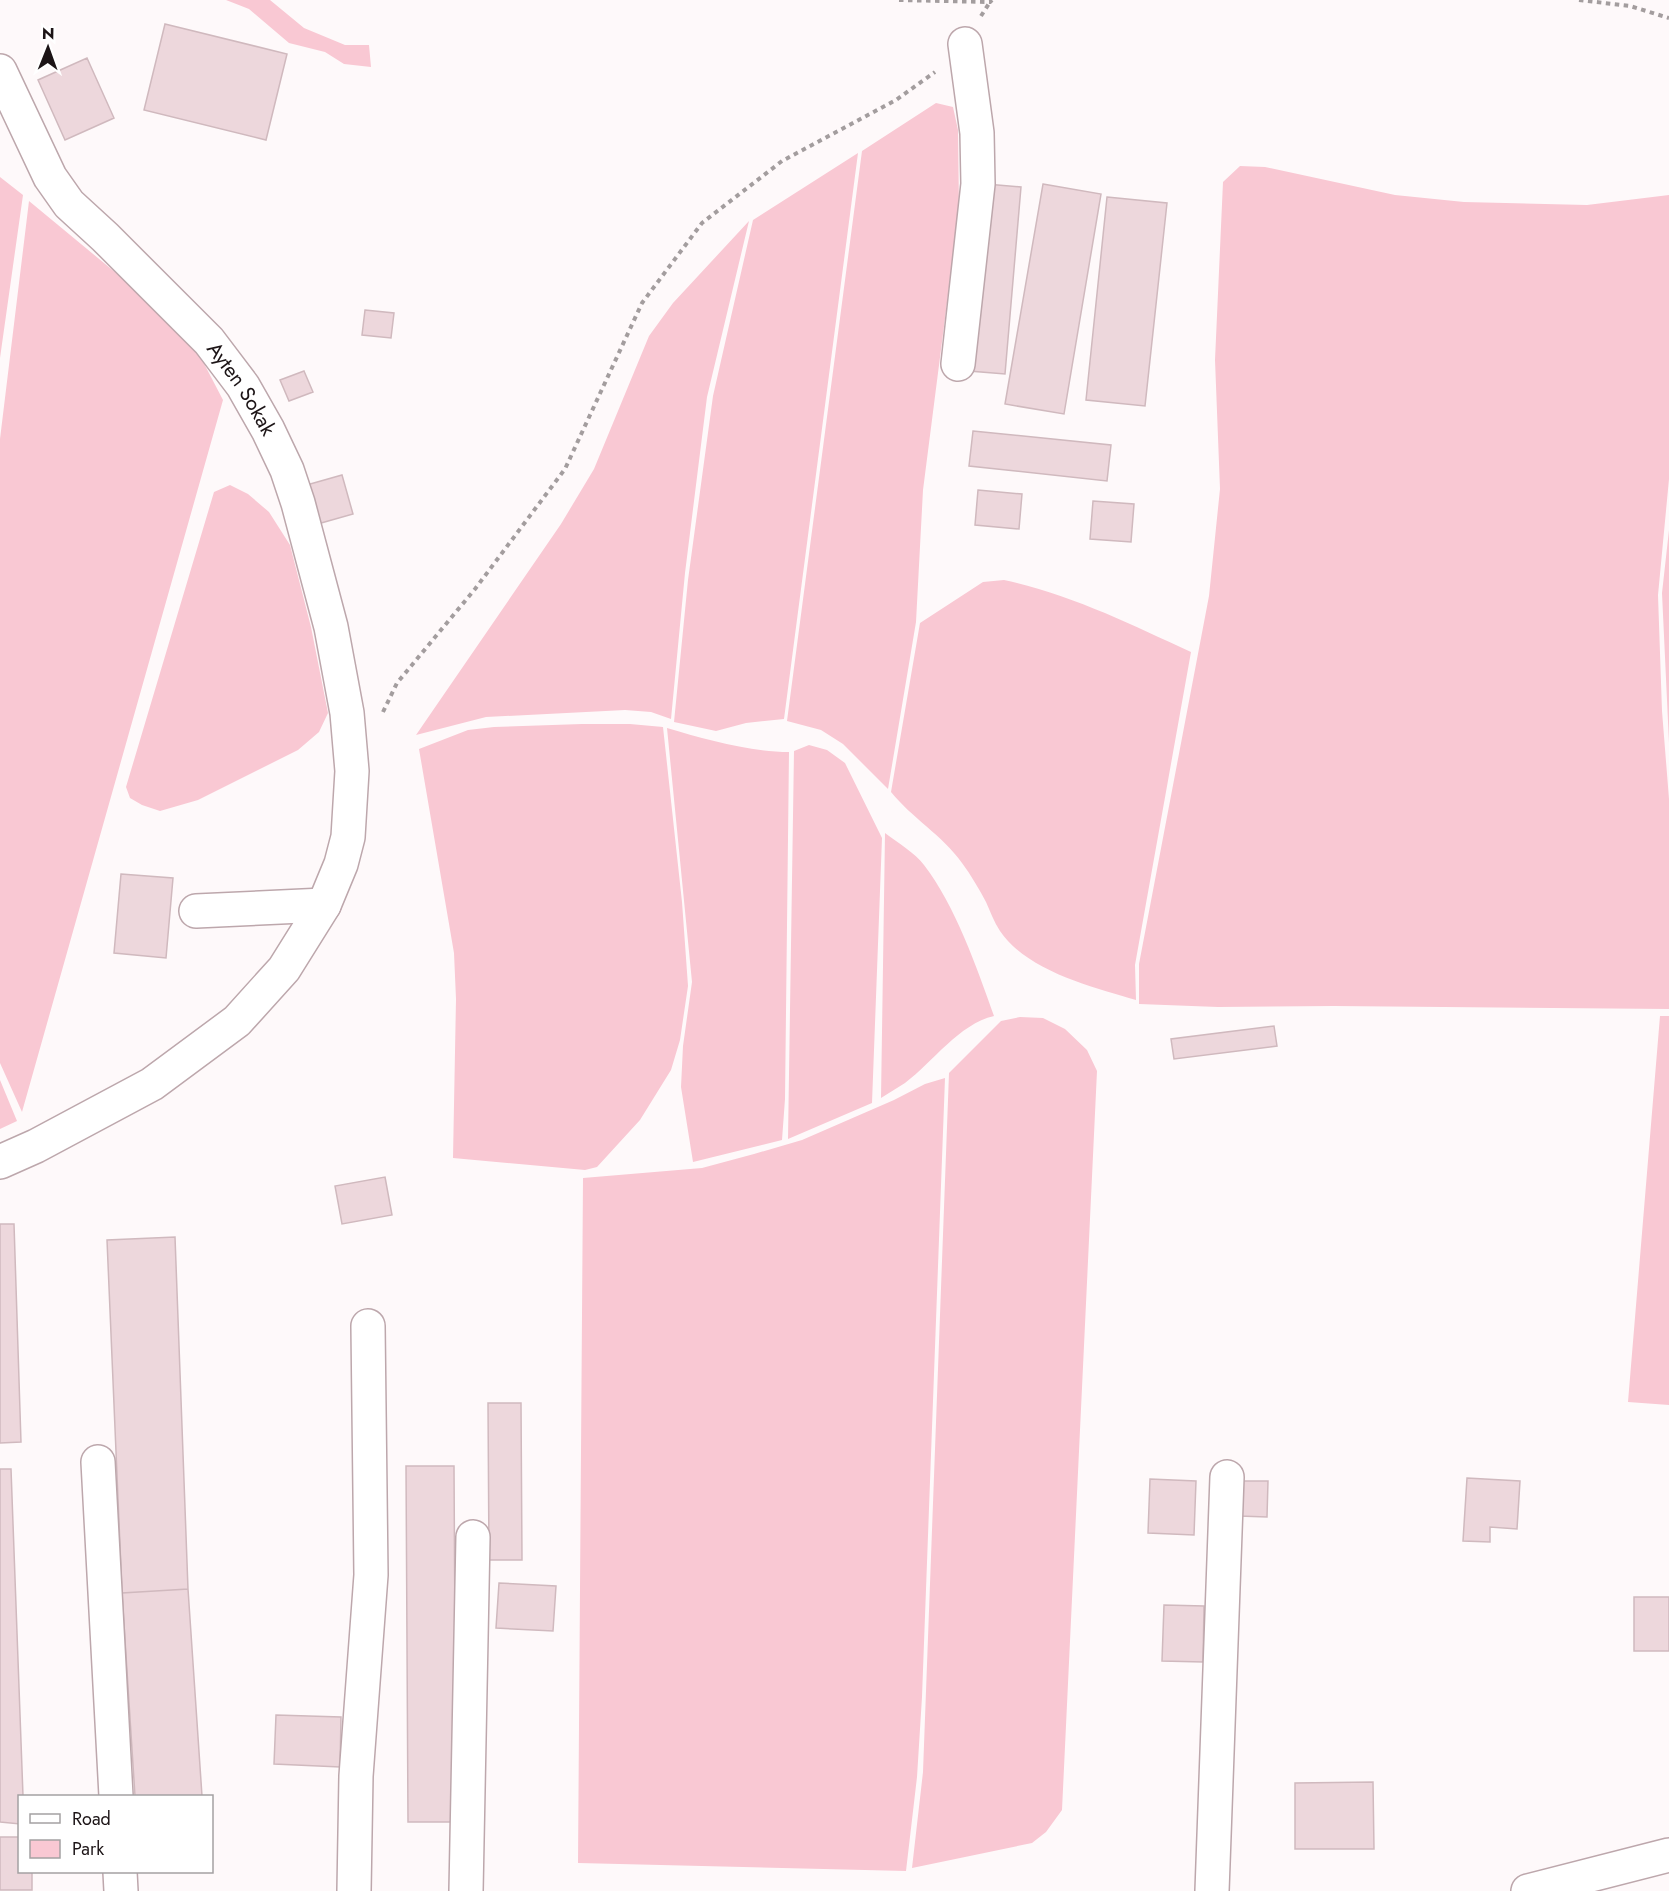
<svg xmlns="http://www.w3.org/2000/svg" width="1669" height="1891" viewBox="0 0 1669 1891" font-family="Jost,sans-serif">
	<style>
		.green { fill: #f9c8d3 }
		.building { fill: #edd7dc; stroke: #d0b9be; stroke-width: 1.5 }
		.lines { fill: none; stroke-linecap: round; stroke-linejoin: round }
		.minor-casing { stroke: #bda7ac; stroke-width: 36 }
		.path { stroke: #a39d9e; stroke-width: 4; stroke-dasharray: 4.5 4.5; stroke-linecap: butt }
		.minor { stroke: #fff; stroke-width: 33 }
		.labels { text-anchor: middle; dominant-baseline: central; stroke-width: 6; stroke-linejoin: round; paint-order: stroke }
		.street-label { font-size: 21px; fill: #1c1416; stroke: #fff }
	</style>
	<rect width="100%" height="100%" fill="#fef9fa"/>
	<path class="green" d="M 226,0 L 270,0 L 304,28 L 345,45 L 369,45 L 371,67 L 344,64 L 325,52 L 289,43 L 249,9 Z
		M 936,103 L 953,107 L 958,130 L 959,209 L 923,490 L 916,622 L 888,789 L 843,744 L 821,730 L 787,721 L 862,151 Z
		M 858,153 L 784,719 L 746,723 L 716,731 L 674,722 L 688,580 L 713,396 L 753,220 Z
		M 1240,166 L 1265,167 L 1395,195 L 1464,202 L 1587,205 L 1669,195 L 1669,479 L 1658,595 L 1662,711 L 1669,799 L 1669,1009 L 1334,1006 L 1218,1007 L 1139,1004 L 1139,964 L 1209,596 L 1220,489 L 1215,360 L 1223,182 Z
		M 0,177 L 23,195 L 0,358 Z
		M 29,201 L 133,287 L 198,352 L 223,400 L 22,1112 L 0,1063 L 0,439 Z
		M 749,221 L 707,397 L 685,573 L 671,719 L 651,712 L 625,710 L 486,717 L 416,735 L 561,524 L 594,469 L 649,336 L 673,303 Z
		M 230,485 L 248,494 L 269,512 L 290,545 L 311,627 L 328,713 L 319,732 L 298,750 L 198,800 L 160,811 L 142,805 L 130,798 L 126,787 L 214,492 Z
		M 1669,530 L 1669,743 L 1662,593 Z
		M 1004,580 C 1070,594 1130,624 1191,652 L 1135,965 L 1136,1000 C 1092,987 1027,971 1000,931 C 994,922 990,911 986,902 C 979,889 971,875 962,863 C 942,835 912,818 891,792 L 920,623 L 983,582 Z
		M 582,724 L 630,724 L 663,727 L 682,902 L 688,986 L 680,1040 L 671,1070 L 640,1120 L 597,1167 L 585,1170 L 453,1158 L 456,999 L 454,953 L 419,749 L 468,730 L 494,727 Z
		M 667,728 C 704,739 750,752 789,752 L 785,1099 L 782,1140 L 693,1162 L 681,1087 L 683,1046 L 692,982 Z
		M 809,745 L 827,750 L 845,763 L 882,838 L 872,1103 L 788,1139 L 794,751 Z
		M 885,833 C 898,843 915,853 924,865 C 955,905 977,968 994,1016 C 959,1024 933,1062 905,1083 C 897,1088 889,1093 881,1098 Z
		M 1660,1016 L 1669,1016 L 1669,1405 L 1628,1402 Z
		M 1020,1017 L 1043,1018 L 1065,1029 L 1087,1050 L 1097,1071 L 1062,1810 L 1046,1832 L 1032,1843 L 912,1868 L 923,1772 L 949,1073 L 1001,1021 Z
		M 945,1078 L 922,1697 L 917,1777 L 906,1871 L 578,1863 L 583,1178 L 702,1168 L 754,1154 L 802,1140 L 894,1100 L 925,1084 Z
		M 0,1080 L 17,1121 L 0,1129 Z"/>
	<path class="building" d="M 165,24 L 287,54 L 266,140 L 144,110 Z
		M 87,58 L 114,118 L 65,140 L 38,80 Z
		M 986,184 L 1021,187 L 1005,374 L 969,371 Z
		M 1043,184 L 1101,194 L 1064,414 L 1005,404 Z
		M 1107,197 L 1167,203 L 1145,406 L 1086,400 Z
		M 365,310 L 394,313 L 391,338 L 362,335 Z
		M 304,371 L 313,392 L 289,401 L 280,380 Z
		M 973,431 L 1111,445 L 1107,481 L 969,466 Z
		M 342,475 L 353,514 L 314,525 L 303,486 Z
		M 978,490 L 1022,494 L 1019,529 L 975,525 Z
		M 1093,501 L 1134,504 L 1131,542 L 1090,539 Z
		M 121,874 L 173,878 L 166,958 L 114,953 Z
		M 1274,1026 L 1277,1046 L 1174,1059 L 1171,1039 Z
		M 385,1177 L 392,1215 L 342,1224 L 335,1186 Z
		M 0,1224 L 14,1224 L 21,1442 L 0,1443 Z
		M 175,1237 L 188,1589 L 122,1593 L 107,1240 Z
		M 488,1403 L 521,1403 L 522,1560 L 489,1560 Z
		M 406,1466 L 454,1466 L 456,1822 L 408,1822 Z
		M 0,1469 L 11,1469 L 23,1796 L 20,1796 L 20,1824 L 0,1822 Z
		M 1467,1478 L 1520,1481 L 1517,1529 L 1490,1527 L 1490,1542 L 1463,1541 Z
		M 1150,1479 L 1196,1481 L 1194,1535 L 1148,1533 Z
		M 1239,1481 L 1268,1481 L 1267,1517 L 1239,1516 Z
		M 499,1583 L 556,1586 L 553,1631 L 496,1628 Z
		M 188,1589 L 202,1796 L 135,1796 L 122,1593 Z
		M 1634,1597 L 1669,1597 L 1669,1651 L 1634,1651 Z
		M 1164,1605 L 1204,1606 L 1203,1662 L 1162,1661 Z
		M 276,1715 L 341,1717 L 340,1767 L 274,1764 Z
		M 1373,1782 L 1374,1849 L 1295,1849 L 1295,1783 Z
		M 0,1837 L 20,1837 L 20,1872 L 32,1872 L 32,1890 L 0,1890 Z"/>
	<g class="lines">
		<defs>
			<g id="minor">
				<path id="s1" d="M 0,71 L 50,177 L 69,204 L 105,237 L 209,341 L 243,386 L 268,430 L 287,470 L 298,503 L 331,627 L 347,713 L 352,771 L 348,837 L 341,864 L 324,905 L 284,969 L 237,1021 L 152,1084 L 36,1146 L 0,1162"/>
				<path d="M 958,364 L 978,184 L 977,133 L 965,44"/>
				<path d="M 196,911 L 324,905"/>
				<path d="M 98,1462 L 116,1796"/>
				<path d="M 120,1872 L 121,1891"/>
				<path d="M 354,1891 L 356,1776 L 371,1575 L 368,1326"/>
				<path d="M 466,1891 L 473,1537"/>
				<path d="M 1212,1891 L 1227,1477"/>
				<path d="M 1528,1891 L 1669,1855"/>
			</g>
		</defs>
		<use href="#minor" class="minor-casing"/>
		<path class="path" d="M 899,0 L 990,2 L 992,0
			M 1579,0 L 1630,6 L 1669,18
			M 981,16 L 990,2
			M 383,712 L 397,683 L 475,589 L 565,469 L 642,303 L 702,223 L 782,161 L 896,100 L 935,72"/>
		<use href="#minor" class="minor"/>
	</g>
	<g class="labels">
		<g class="street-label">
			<text stroke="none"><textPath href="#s1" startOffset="404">Ayten Sokak</textPath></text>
		</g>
	</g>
	<rect x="18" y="1795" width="195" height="78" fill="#ffffff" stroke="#a4a1a2" stroke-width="1.5"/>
	<rect x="30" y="1814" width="30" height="9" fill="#ffffff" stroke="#a4a1a2" stroke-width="1.5"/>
	<text x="72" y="1825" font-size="18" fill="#1c1416">Road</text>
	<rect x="30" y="1840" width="30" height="18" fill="#f9c8d3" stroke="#a4a1a2" stroke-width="1.5"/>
	<text x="72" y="1855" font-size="18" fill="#1c1416">Park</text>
	<g transform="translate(48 48) rotate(1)" stroke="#ffffff" stroke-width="4.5" paint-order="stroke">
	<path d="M0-4.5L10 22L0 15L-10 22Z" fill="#1c1416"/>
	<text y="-9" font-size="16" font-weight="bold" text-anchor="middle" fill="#1c1416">N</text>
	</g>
</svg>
